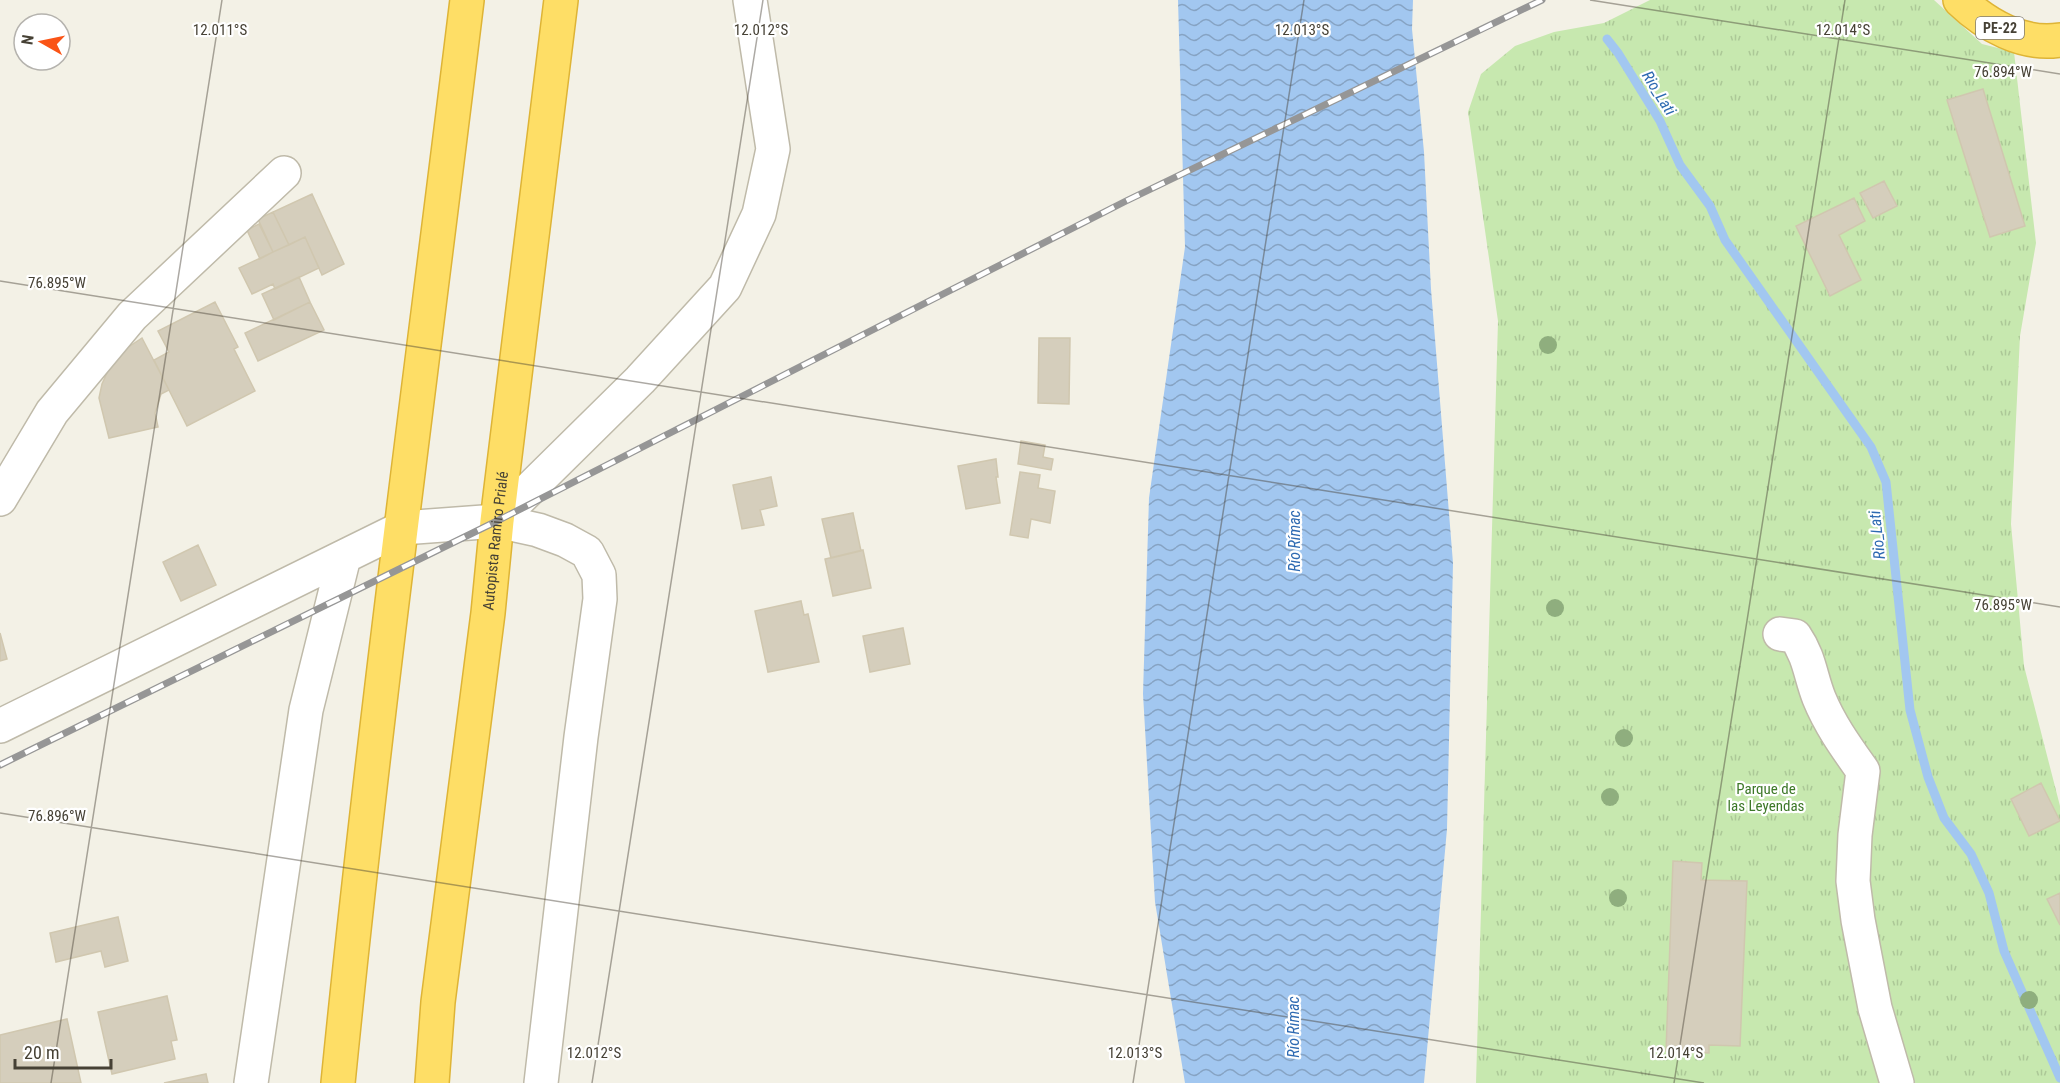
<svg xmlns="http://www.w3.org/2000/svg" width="2060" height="1083" viewBox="0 0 2060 1083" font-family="'Roboto Condensed',sans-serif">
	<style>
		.park { fill: url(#park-tufts) }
		.water { fill: url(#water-waves) }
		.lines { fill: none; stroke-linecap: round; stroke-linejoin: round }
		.stream { stroke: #a2c7f0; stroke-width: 9 }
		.building { fill: #d5cebc; stroke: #d0c7af; stroke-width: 1.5 }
		.minor-casing { stroke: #bfbaa9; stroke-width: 36 }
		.highway-casing { stroke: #deb436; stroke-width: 36 }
		.minor { stroke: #fff; stroke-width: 33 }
		.highway { stroke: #fede66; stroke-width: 33 }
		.rail-casing { stroke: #969696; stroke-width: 7 }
		.rail { stroke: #fff; stroke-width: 4.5; stroke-dasharray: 14; stroke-linecap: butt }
		.tree { fill: #8fae7e }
		.ticks { fill: none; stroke: #464135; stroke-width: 1.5; stroke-opacity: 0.45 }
		.labels { text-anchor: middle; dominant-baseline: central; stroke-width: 4.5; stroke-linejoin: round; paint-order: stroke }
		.shield { fill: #fff; stroke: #7e7a72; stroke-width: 1.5 }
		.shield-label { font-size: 14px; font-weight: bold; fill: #464135 }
		.street-label { font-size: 15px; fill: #464135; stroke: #fff }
		.park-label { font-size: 15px; fill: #3d7828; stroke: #fff }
		.water-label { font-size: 16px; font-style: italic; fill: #2e6ab2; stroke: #fff }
		.ticks-label { font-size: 15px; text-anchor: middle; fill: #464135; stroke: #fff; stroke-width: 4.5; stroke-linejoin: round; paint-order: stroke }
	</style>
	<defs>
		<pattern id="park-tufts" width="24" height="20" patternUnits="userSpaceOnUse" patternTransform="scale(1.5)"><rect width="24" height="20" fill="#c7e8af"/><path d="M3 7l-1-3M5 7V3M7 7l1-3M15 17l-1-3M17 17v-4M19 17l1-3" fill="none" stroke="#acc897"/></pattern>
		<pattern id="water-waves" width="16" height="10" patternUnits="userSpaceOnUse" patternTransform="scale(1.5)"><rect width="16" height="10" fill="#a2c7f0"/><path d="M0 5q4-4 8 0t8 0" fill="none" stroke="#86a3c3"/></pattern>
	</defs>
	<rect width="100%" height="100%" fill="#f3f1e6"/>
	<path class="park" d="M 1650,0 L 1934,0 L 1982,44 L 2014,52 L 2036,243 L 2020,336 L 2011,524 L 2024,666 L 2060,806 L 2060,1083 L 1476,1083 L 1498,321 L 1468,112 L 1481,74 L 1515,46 L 1554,32 L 1604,23 Z"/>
	<path class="water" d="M 1178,0 L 1413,0 L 1412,29 L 1424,152 L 1431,289 L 1453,563 L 1447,829 L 1424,1083 L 1185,1083 L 1155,902 L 1143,694 L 1149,498 L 1185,247 Z"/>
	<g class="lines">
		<path class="stream" d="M 1607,39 L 1618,53 L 1660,121 L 1680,165 L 1710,206 L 1725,240 L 1871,447 L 1886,482 L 1910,710 L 1928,777 L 1944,818 L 1971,854 L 1989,893 L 2004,951 L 2060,1078"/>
	</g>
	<path class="building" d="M 1983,89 L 2025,226 L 1990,237 L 1947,100 Z
		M 1884,181 L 1897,206 L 1873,218 L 1860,193 Z
		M 312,194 L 344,264 L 322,275 L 305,237 L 289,245 L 273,212 Z
		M 1854,198 L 1865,221 L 1839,235 L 1861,280 L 1830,296 L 1796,226 Z
		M 273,212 L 289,245 L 273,252 L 258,219 Z
		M 259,224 L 273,252 L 260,259 L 247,230 Z
		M 305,237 L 319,268 L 275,289 L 273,284 L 252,294 L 239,268 Z
		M 299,277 L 310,302 L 274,320 L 262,294 Z
		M 215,302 L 238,347 L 234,349 L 255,391 L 187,426 L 154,360 L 169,352 L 158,331 Z
		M 310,302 L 324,330 L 258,361 L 245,333 Z
		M 142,338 L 169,390 L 161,394 L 155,413 L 158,427 L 109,438 L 99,398 L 102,384 L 111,364 L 121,352 Z
		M 1039,338 L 1070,338 L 1069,404 L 1038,403 Z
		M 1021,441 L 1045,445 L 1043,457 L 1053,459 L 1051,470 L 1018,464 Z
		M 996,459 L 998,477 L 996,477 L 1000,503 L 966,509 L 958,466 Z
		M 1020,472 L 1040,475 L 1038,488 L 1055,491 L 1050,523 L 1031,519 L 1028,538 L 1010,535 Z
		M 771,477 L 777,506 L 760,510 L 764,525 L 742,529 L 733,485 Z
		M 853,513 L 861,551 L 831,558 L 822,519 Z
		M 198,545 L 216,585 L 181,601 L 163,562 Z
		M 863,550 L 871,588 L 833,596 L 825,559 Z
		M 801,601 L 804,615 L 808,614 L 819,662 L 768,672 L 755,611 Z
		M 903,628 L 910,664 L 870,672 L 863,636 Z
		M 0,633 L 7,659 L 0,661 Z
		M 2041,783 L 2060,821 L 2029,836 L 2011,799 Z
		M 1673,861 L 1702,863 L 1701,880 L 1747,881 L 1740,1046 L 1709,1045 L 1709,1053 L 1666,1051 Z
		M 2060,893 L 2060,925 L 2047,899 Z
		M 118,917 L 128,961 L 105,967 L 101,951 L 56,962 L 50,933 Z
		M 167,996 L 177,1040 L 171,1041 L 175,1059 L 112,1074 L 98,1012 Z
		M 67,1019 L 81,1083 L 0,1083 L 0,1035 Z
		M 206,1074 L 208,1083 L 164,1083 Z"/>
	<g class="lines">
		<defs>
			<path id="minor" d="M 0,499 L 52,412 L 132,316 L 284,173
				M 497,521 L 640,380 L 725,287 L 759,214 L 773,149 L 750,0
				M 1780,634 L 1795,636 C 1810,658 1810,675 1819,698 C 1830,725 1846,747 1863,771 L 1855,835 L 1853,881 L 1858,920 L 1875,1008 L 1897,1083
				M 0,726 L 402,528 L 497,521 L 538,530 L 565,540 L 587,552 L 599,575 L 600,599 L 581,737 L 541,1083
				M 251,1083 L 306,710 L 344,557"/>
			<g id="highway">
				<path d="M 1960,0 C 1986,25 2023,46 2060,40"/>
				<path d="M 338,1083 C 374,721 423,361 467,0"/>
				<path id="s1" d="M 432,1083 L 438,1002 L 488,613 L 497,521 L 561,0"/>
			</g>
		</defs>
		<use href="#minor" class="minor-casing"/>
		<use href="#highway" class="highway-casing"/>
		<use href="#minor" class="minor"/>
		<use href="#highway" class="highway"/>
		<defs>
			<path id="rail" d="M 0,765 L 497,521 L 1126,201 L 1542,0"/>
		</defs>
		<use href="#rail" class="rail-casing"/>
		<use href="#rail" class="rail"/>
	</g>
	<g class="tree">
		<circle cx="1548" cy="345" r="9"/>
		<circle cx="1555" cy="608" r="9"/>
		<circle cx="1624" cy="738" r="9"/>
		<circle cx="1610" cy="797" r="9"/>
		<circle cx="1618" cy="898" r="9"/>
		<circle cx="2029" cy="1000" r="9"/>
	</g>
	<path class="ticks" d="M 1590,0 L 2060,74M 0,281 L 2060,607M 0,813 L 1704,1083M 51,1083 L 222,0M 592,1083 L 763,0M 1133,1083 L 1304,0M 1674,1083 L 1845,0"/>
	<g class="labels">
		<rect class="shield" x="1976" y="17" width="48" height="22" rx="4.5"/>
		<g class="shield-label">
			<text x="2000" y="28">PE-22</text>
		</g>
		<g class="street-label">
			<text stroke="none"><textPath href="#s1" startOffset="546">Autopista Ramiro Prialé</textPath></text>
		</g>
		<g class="park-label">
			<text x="1766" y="789">Parque de<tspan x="1766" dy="17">las Leyendas</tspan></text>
		</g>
		<g class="water-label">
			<text transform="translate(1659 93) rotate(58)">Rio_Lati</text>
			<text transform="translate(1877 535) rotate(-96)">Rio_Lati</text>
			<text transform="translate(1294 541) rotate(-90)">Río Rímac</text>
			<text transform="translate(1293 1027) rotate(-90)">Río Rímac</text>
		</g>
	</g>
	<g class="ticks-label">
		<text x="220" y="35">12.011°S</text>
		<text x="761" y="35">12.012°S</text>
		<text x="1302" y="35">12.013°S</text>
		<text x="1843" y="35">12.014°S</text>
		<text x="2003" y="77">76.894°W</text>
		<text x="57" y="288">76.895°W</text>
		<text x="2003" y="610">76.895°W</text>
		<text x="57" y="821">76.896°W</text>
		<text x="594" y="1058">12.012°S</text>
		<text x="1135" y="1058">12.013°S</text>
		<text x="1676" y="1058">12.014°S</text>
	</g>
	<g transform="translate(42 42) rotate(279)"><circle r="28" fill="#ffffff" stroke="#b5b3ae" stroke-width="1.5"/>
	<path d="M0-4.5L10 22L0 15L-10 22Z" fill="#fa5416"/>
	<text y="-9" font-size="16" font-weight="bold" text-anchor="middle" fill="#464135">N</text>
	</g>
	<path d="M15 1059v9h96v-9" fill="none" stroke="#464135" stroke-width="3"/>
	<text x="24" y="1059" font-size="18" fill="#464135" stroke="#ffffff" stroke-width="4.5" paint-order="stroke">20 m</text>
</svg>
